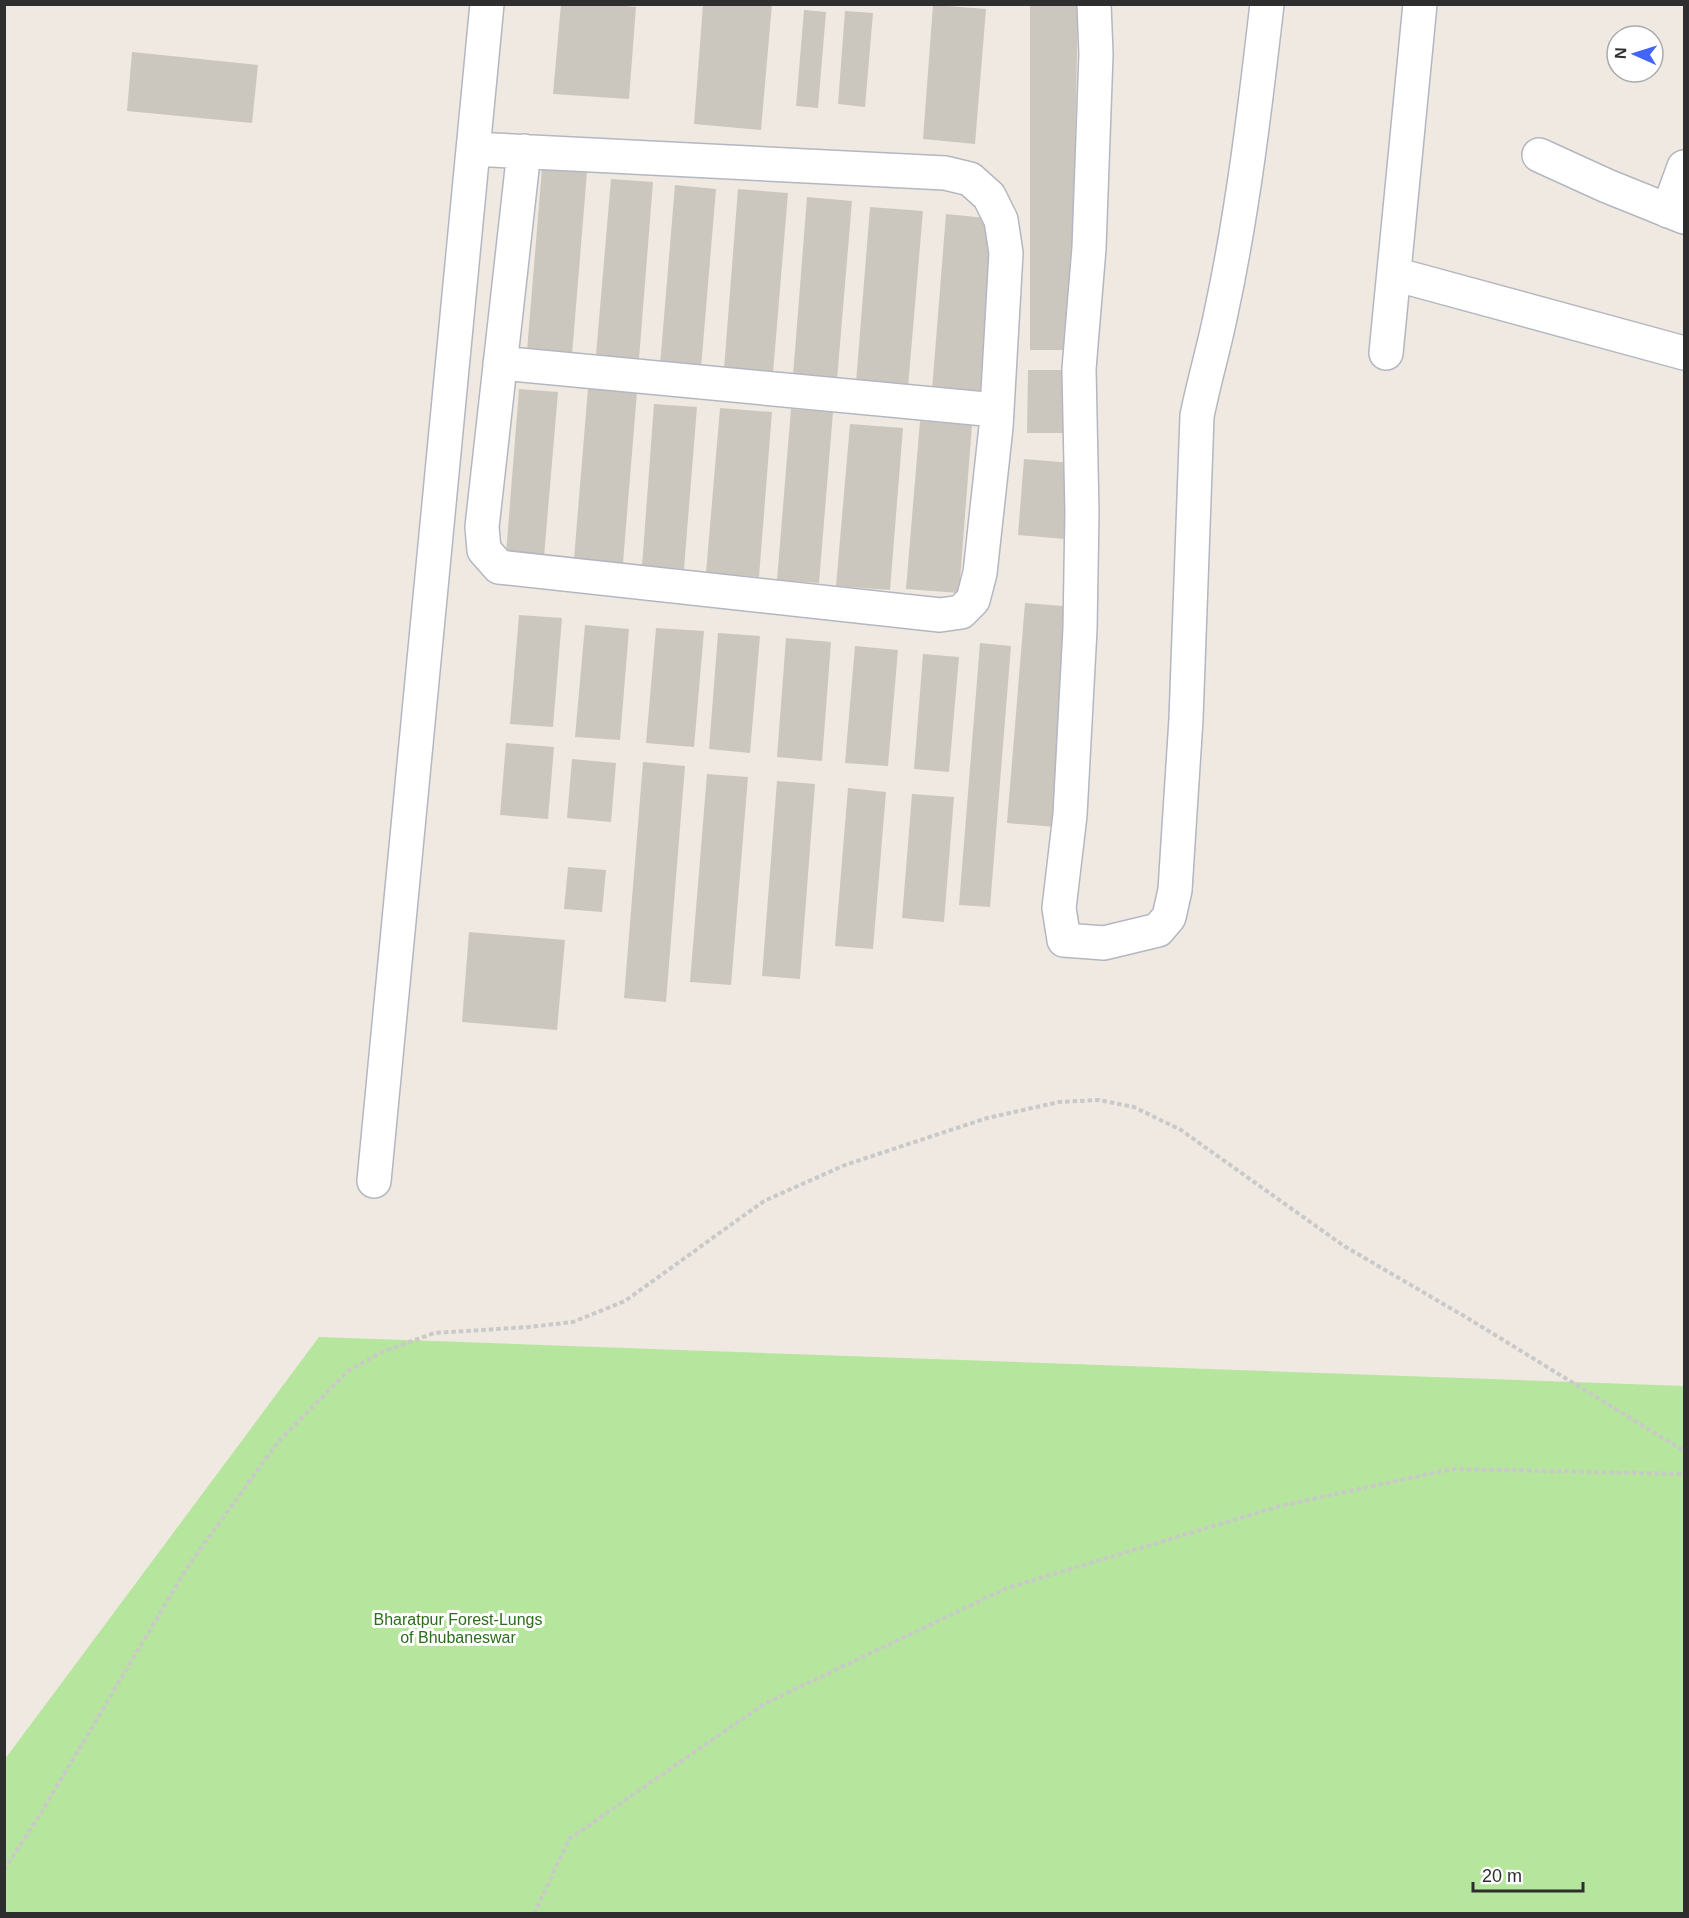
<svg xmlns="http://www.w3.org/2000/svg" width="1689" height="1918" viewBox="0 0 1689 1918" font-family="Helvetica,sans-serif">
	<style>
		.green { fill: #b6e59e }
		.building { fill: #cbc7bf }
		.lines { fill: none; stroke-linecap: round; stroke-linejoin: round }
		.street-casing { stroke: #b4b7c1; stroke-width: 36 }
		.path { stroke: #c9c9c9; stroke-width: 4; stroke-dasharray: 4.5 3; stroke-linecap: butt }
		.street { stroke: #fff; stroke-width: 33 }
		.labels { text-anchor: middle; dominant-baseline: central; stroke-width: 6; stroke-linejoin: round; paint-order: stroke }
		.park-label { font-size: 16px; fill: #2c6e1b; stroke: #fff }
	</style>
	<rect width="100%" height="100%" fill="#efe9e1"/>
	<path class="green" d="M 319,1337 L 1684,1386 L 1684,1913 L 5,1913 L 5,1759 Z"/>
	<path class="building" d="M 561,4 L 605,4 L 636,7 L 629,99 L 553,94 Z
		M 703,4 L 772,4 L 761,130 L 694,124 Z
		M 1030,4 L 1078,4 L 1071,350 L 1030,350 Z
		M 933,5 L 986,9 L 975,144 L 923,139 Z
		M 804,10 L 826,12 L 818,108 L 796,106 Z
		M 845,11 L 873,13 L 865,107 L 838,104 Z
		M 132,52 L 258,65 L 252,123 L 127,111 Z
		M 542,168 L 587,172 L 572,355 L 527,351 Z
		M 611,179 L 653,182 L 639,359 L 596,355 Z
		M 675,185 L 716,189 L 701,368 L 660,365 Z
		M 738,189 L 788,193 L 773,373 L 724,369 Z
		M 807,197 L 852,201 L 837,380 L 793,376 Z
		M 870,207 L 923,211 L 908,387 L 856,383 Z
		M 946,214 L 996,219 L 981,394 L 932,390 Z
		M 1028,370 L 1067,370 L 1066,433 L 1027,433 Z
		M 588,388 L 637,392 L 623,563 L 574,559 Z
		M 519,389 L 558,392 L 544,557 L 506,554 Z
		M 654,404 L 697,407 L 684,569 L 642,566 Z
		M 720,408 L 772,412 L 759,577 L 706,573 Z
		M 791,409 L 833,412 L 819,583 L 777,580 Z
		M 920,421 L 972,425 L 959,593 L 906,589 Z
		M 850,424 L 903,428 L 890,590 L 836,586 Z
		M 1024,459 L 1072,463 L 1065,539 L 1018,535 Z
		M 1025,603 L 1075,607 L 1057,827 L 1007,823 Z
		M 519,615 L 562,618 L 553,727 L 510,724 Z
		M 585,625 L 629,629 L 620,740 L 575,737 Z
		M 656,628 L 704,631 L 694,747 L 646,743 Z
		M 718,633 L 760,636 L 750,753 L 709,749 Z
		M 786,638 L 831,642 L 822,761 L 777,757 Z
		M 980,643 L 1011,646 L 990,907 L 959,905 Z
		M 855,646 L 898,650 L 888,766 L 845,763 Z
		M 923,654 L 959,657 L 949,772 L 914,769 Z
		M 506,743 L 554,747 L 548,819 L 500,815 Z
		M 572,759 L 616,763 L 611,822 L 567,818 Z
		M 643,762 L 685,766 L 666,1002 L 624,998 Z
		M 707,774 L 748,777 L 731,985 L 690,982 Z
		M 777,781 L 815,784 L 800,979 L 762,976 Z
		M 848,788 L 886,792 L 873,949 L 835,946 Z
		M 912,794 L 954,797 L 944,922 L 902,918 Z
		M 568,867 L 606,870 L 602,912 L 564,909 Z
		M 469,932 L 565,940 L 557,1030 L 462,1022 Z"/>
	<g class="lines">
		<defs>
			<path id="street" d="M 1094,4 L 1096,54 L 1089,248 L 1079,369 L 1082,512 L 1080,629 L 1070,815 L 1059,908 L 1064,940 L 1104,943 L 1158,930 L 1169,917 L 1175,890 L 1186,719 L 1197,416 C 1204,381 1214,348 1221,313 C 1243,211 1255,108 1267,4
				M 473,149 L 945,173 L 970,179 L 989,196 L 1001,220 L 1006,253 L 996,427 L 980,573 L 973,600 L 961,612 L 940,615 L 499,567 L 484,550 L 482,527 L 524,151
				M 1539,155 L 1607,186 L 1684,217
				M 1668,211 L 1684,167
				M 1394,274 L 1684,353
				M 1386,353 L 1420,4
				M 500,363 L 996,410
				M 374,1181 L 487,4"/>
		</defs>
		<use href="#street" class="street-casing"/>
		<path class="path" d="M 4,1870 L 41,1813 L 188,1566 L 278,1442 L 348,1371 L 382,1352 L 434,1333 L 529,1327 L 573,1322 L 625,1301 L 764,1201 L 845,1165 L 987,1118 L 1059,1102 L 1099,1100 L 1134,1107 L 1181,1130 L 1344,1246 L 1469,1319 L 1684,1451
			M 534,1914 L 569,1839 L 764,1704 L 1007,1588 L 1280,1506 L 1452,1469 L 1684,1474"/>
		<use href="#street" class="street"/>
	</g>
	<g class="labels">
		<g class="park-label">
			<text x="458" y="1619">Bharatpur Forest-Lungs<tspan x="458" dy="18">of Bhubaneswar</tspan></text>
		</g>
	</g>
	<rect width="1689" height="1918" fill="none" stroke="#2e2e2e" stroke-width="12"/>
	<g transform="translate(1635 54) rotate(273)"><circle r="28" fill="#ffffff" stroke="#ababab" stroke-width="1.5"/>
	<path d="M0-4.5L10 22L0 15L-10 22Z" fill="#4264fb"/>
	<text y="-9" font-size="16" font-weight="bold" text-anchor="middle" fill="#2e2e2e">N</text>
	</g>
	<path d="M1473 1882v9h110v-9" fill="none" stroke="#2e2e2e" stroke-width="3"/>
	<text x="1482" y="1882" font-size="18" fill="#2e2e2e" stroke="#ffffff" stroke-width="4.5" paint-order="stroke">20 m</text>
</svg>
